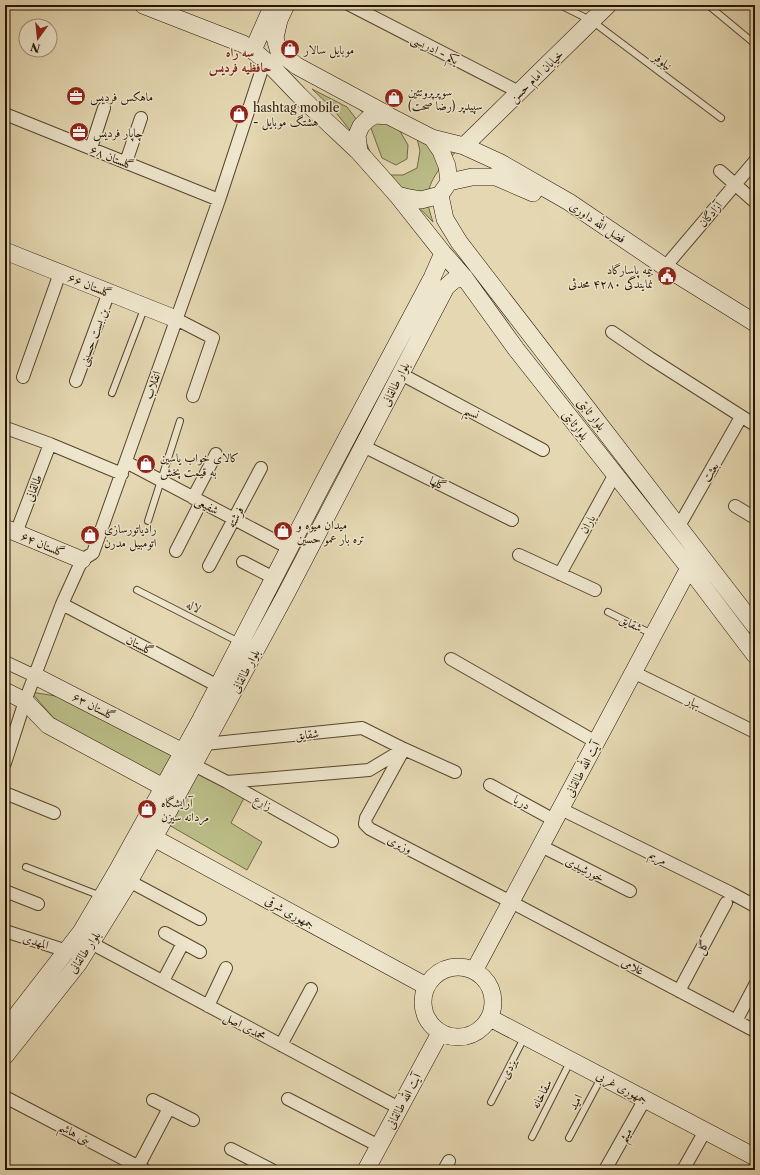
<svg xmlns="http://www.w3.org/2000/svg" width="760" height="1175" viewBox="0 0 760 1175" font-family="'Libre Caslon Text',Amiri,serif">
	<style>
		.green { fill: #babd87; stroke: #706844 }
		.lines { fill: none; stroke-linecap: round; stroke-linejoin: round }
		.lane-casing { stroke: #56452c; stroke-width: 8 }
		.street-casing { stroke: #56452c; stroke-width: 14 }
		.secondary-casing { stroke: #261400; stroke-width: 18 }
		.lane { stroke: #ede5cc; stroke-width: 6 }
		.street { stroke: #ede5cc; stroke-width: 12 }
		.secondary { stroke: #ede5cc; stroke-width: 17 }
		.labels { text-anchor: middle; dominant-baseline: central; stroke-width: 3; stroke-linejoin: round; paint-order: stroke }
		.poi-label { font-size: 12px; fill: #261400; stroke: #ede5cc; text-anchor: start }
		.street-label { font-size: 12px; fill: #261400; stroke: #ede5cc }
		.neighbourhood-label { font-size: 13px; font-weight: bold; fill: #7a1f14; stroke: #ede5cc }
	</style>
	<rect width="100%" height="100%" fill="#e4d7b1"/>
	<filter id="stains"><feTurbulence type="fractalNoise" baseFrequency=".005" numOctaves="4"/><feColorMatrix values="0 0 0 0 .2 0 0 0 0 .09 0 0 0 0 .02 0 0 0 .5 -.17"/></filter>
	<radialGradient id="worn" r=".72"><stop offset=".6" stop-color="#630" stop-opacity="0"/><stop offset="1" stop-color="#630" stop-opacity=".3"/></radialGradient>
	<path class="green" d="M 312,89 L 347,107 L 357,120 L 373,159 L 333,109 Z
		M 359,108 L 397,126 L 408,145 L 407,159 L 396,165 L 382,158 L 368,120 Z
		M 416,134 L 459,149 C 446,161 430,176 428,195 C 427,204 430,213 433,222 L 388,175 L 403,175 L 417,168 L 420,151 Z
		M 31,692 L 68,698 L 175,754 L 161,780 L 57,722 Z
		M 199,771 L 245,796 L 231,823 L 262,842 L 247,870 L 169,825 Z"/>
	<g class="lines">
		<defs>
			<path id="lane" d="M 560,5 L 592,21 L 721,118
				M 708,5 L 755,44
				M 112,393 L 144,309
				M 148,521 L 180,421
				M 137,590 L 239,642
				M 608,612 L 652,634
				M 26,867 L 101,896
				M 491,1102 L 524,1038
				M 532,1137 L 570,1062
				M 569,1138 L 601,1078"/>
			<path id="street" d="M 350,5 L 519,92
				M 5,114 L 219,200
				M 91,148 L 104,108
				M 126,162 L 141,118
				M 720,171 L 755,202
				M 665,267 L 755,161
				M 176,319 L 213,338 L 193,396
				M 612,332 L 650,358 L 755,425
				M 401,374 L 543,450
				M 23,377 L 60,273
				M 76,381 L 109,292
				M 6,428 L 50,444 L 122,474
				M 363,446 L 512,520
				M 126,462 L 289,548
				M 193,498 L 216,454
				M 735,506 L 755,518
				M 679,526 L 741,417
				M 16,533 L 50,444
				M 176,551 L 201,502
				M 519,555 L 595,590
				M 243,562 L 274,578
				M 209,566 L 261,468
				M 560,574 L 615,474
				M 62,604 L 218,686
				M 451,659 L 596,742
				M 5,662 L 35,676
				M 633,672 L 755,732
				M 205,744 L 362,728 L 404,749 L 369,770 L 227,782
				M 5,763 L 25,701 L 62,604 L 82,560 L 93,553 L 219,200 L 265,60
				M 194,765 L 227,782 L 332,841
				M 455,772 L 404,749 L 366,818 L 365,824 L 370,829 L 511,902 L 755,1031
				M 490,785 L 554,820
				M 5,793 L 54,813
				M 561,809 L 731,893 L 755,906
				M 541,846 L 630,891
				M 129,881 L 200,919
				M 5,891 L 38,904
				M 5,931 L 67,951
				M 165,933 L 200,952
				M 91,943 L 399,1108
				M 163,981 L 183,943
				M 679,991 L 726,903
				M 208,1006 L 226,968
				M 736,1021 L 755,985
				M 281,1045 L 311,989
				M 5,1097 L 145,1170
				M 288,1099 L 379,1146
				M 153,1100 L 193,1120
				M 231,1149 L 272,1170
				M 138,1167 L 169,1108
				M 444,1170 L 449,1161
				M 605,1170 L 645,1099
				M 683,1170 L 705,1131"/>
			<path id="secondary" d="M 143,5 L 243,44 C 265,57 282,78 300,96 C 319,115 339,133 359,152
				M 286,5 L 279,20 L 275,38 L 279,52 L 297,66 L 388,115
				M 253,50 L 273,5
				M 432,138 L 441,151 L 447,166 L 449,182 L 440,195 L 421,200 L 409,198 L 397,195 L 359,152 L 357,135 L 361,126 L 368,119 L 375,115 L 389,116 L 432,138 L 464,146 L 501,163 L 569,202 L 665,267 L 755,323
				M 464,146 L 608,5
				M 449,182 L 472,177 L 496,177 L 533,193
				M 397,195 L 443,253 L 464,277 L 516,349 L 689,568 L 755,655
				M 440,195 L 445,219 L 459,242 L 755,626
				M 5,251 L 176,319
				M 5,528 L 82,560
				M 35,676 L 183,752
				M 5,691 L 25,701 L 48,725 L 163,787
				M 154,838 L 426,986
				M423 1002a35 35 0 1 1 70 0a35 35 0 1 1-70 0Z
				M 474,971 L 689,568
				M 490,1018 L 755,1157
				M 5,1030 L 81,932 L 117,871 L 201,719 L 324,481 L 432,278 L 443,253
				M 5,1056 L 78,964 L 127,885 L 162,823 L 286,594 L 446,287 L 454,280 L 464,277
				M 366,1170 L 440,1033"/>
		</defs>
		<use href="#lane" class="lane-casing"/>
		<use href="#street" class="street-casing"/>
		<use href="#secondary" class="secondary-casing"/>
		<use href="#lane" class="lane"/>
		<use href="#street" class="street"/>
		<use href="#secondary" class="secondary"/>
	</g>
	<defs>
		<symbol id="shop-disc" viewBox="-11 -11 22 22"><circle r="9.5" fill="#8f2418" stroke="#ede5cc"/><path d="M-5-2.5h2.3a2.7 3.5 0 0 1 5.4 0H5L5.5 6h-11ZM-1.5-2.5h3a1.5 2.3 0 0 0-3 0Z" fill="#fff"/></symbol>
		<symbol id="office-disc" viewBox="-11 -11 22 22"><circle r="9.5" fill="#8f2418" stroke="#ede5cc"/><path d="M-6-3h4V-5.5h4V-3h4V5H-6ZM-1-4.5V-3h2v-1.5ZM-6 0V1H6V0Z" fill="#fff"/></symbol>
		<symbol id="civic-disc" viewBox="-11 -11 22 22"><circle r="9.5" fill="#8f2418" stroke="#ede5cc"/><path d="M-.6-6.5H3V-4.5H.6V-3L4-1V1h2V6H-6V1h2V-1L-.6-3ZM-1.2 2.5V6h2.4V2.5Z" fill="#fff"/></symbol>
	</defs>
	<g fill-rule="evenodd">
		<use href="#shop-disc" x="279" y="38" width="22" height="22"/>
		<use href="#office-disc" x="65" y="85" width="22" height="22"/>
		<use href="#shop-disc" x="383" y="87" width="22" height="22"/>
		<use href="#shop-disc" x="228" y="103" width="22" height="22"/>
		<use href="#office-disc" x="68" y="121" width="22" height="22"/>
		<use href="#civic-disc" x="656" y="265" width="22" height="22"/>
		<use href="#shop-disc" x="135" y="453" width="22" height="22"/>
		<use href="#shop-disc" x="272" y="520" width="22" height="22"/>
		<use href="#shop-disc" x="79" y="524" width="22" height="22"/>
		<use href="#shop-disc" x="136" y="798" width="22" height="22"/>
	</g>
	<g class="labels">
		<g class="poi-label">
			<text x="304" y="49">موبایل سالار</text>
			<text x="408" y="91">سوپرپروتئین<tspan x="408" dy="14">سپیدپر (رضا صحت)</tspan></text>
			<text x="90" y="96">ماهکس فردیس</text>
			<text x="253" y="107">hashtag mobile<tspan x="253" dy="14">- هشتگ موبایل</tspan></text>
			<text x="93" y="132">چاپار فردیس</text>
			<text x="653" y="269" text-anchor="end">بیمه پاسارگاد<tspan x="653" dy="14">نمایندگی ۴۲۸۰ محدثی</tspan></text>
			<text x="160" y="457">کالای خواب یاسین<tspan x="160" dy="14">به قیمت پخش</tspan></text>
			<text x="297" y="524">میدان میوه و<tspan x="297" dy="14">تره بار عمو حسین</tspan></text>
			<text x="104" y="528">رادیاتورسازی<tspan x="104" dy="14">اتومبیل مدرن</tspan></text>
			<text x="161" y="802">آرایشگاه<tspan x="161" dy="14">مردانه سیزن</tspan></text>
		</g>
		<g class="street-label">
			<text transform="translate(435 49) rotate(27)">یکم - ادریسی</text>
			<text transform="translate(663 61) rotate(37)">نیلوفر</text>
			<text transform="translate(536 76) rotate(-44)">خیابان امام حسن</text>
			<text transform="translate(112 157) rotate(22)">گلستان ۶۸</text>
			<text transform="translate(710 214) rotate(-50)">آزادگان</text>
			<text transform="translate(598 222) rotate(34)">فضل الله داوری</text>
			<text transform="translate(90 285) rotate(22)">گلستان ۶۶</text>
			<text transform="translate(93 337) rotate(-69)">بن بست حسینی</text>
			<text transform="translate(395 384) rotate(-63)">بلوار طالقانی</text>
			<text transform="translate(152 385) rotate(-71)">انقلاب</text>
			<text transform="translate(472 412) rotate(28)">نسیم</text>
			<text transform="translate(592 414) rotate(52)">بلوار ثابتی</text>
			<text transform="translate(576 425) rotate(52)">بلوارثابتی</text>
			<text transform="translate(710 472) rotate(-60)">بعثت</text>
			<text transform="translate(438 483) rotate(27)">گلها</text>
			<text transform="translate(33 488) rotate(-69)">طالقانی</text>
			<text transform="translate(207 505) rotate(28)">شفیعی</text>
			<text transform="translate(235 517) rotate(-62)">فرشته</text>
			<text transform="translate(587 524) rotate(-61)">یاران</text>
			<text transform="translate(43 544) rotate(23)">گلستان ۶۴</text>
			<text transform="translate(194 606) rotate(27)">لاله</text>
			<text transform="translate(631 623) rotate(26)">شقایق</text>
			<text transform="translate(140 645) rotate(27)">گلستان</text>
			<text transform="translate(245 671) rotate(-62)">بلوار طالقانی</text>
			<text transform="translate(694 702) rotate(26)">بهار</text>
			<text transform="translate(94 706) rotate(27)">گلستان ۶۳</text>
			<text transform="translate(307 734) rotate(-6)">شقایق</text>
			<text transform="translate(582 769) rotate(-62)">آیت الله طالقانی</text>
			<text transform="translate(263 802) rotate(29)">زارع</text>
			<text transform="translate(522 802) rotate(29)">دریا</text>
			<text transform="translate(400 844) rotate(27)">وزیری</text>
			<text transform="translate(658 857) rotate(26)">مریم</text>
			<text transform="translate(585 869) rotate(27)">خورشیدی</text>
			<text transform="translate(290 912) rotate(29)">جمهوری شرقی</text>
			<text transform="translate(36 941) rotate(17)">المهدی</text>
			<text transform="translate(702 947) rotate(-62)">گل</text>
			<text transform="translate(84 952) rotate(-56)">بلوار طالقانی</text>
			<text transform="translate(633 966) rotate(28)">غلامی</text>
			<text transform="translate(245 1026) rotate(28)">محمدی اصل</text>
			<text transform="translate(508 1069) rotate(-62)">یزدی</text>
			<text transform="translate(622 1087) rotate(28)">جمهوری غربی</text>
			<text transform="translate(541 1094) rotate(-63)">سقاخانه</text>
			<text transform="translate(403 1101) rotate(-62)">آیت الله طالقانی</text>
			<text transform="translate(575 1102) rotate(-63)">امید</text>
			<text transform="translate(75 1133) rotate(28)">بنی هاشم</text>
			<text transform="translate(625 1135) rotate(-60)">میثم</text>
		</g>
		<g class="neighbourhood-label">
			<text x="240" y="52">سه راه<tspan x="240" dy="15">حافظیه فردیس</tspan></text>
		</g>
	</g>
	<rect width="760" height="1175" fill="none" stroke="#e4d7b1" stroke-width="20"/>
	<rect x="6" y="6" width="748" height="1163" fill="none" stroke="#261400" stroke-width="2"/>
	<rect x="10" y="10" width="740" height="1155" fill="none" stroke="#261400"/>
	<g transform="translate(38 38) rotate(195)"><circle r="19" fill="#ede5cc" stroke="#9d917a"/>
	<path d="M0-3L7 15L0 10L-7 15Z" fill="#8f2418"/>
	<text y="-6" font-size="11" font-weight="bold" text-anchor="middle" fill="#261400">N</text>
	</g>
	<rect width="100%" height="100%" filter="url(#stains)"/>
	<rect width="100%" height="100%" fill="url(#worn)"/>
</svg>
